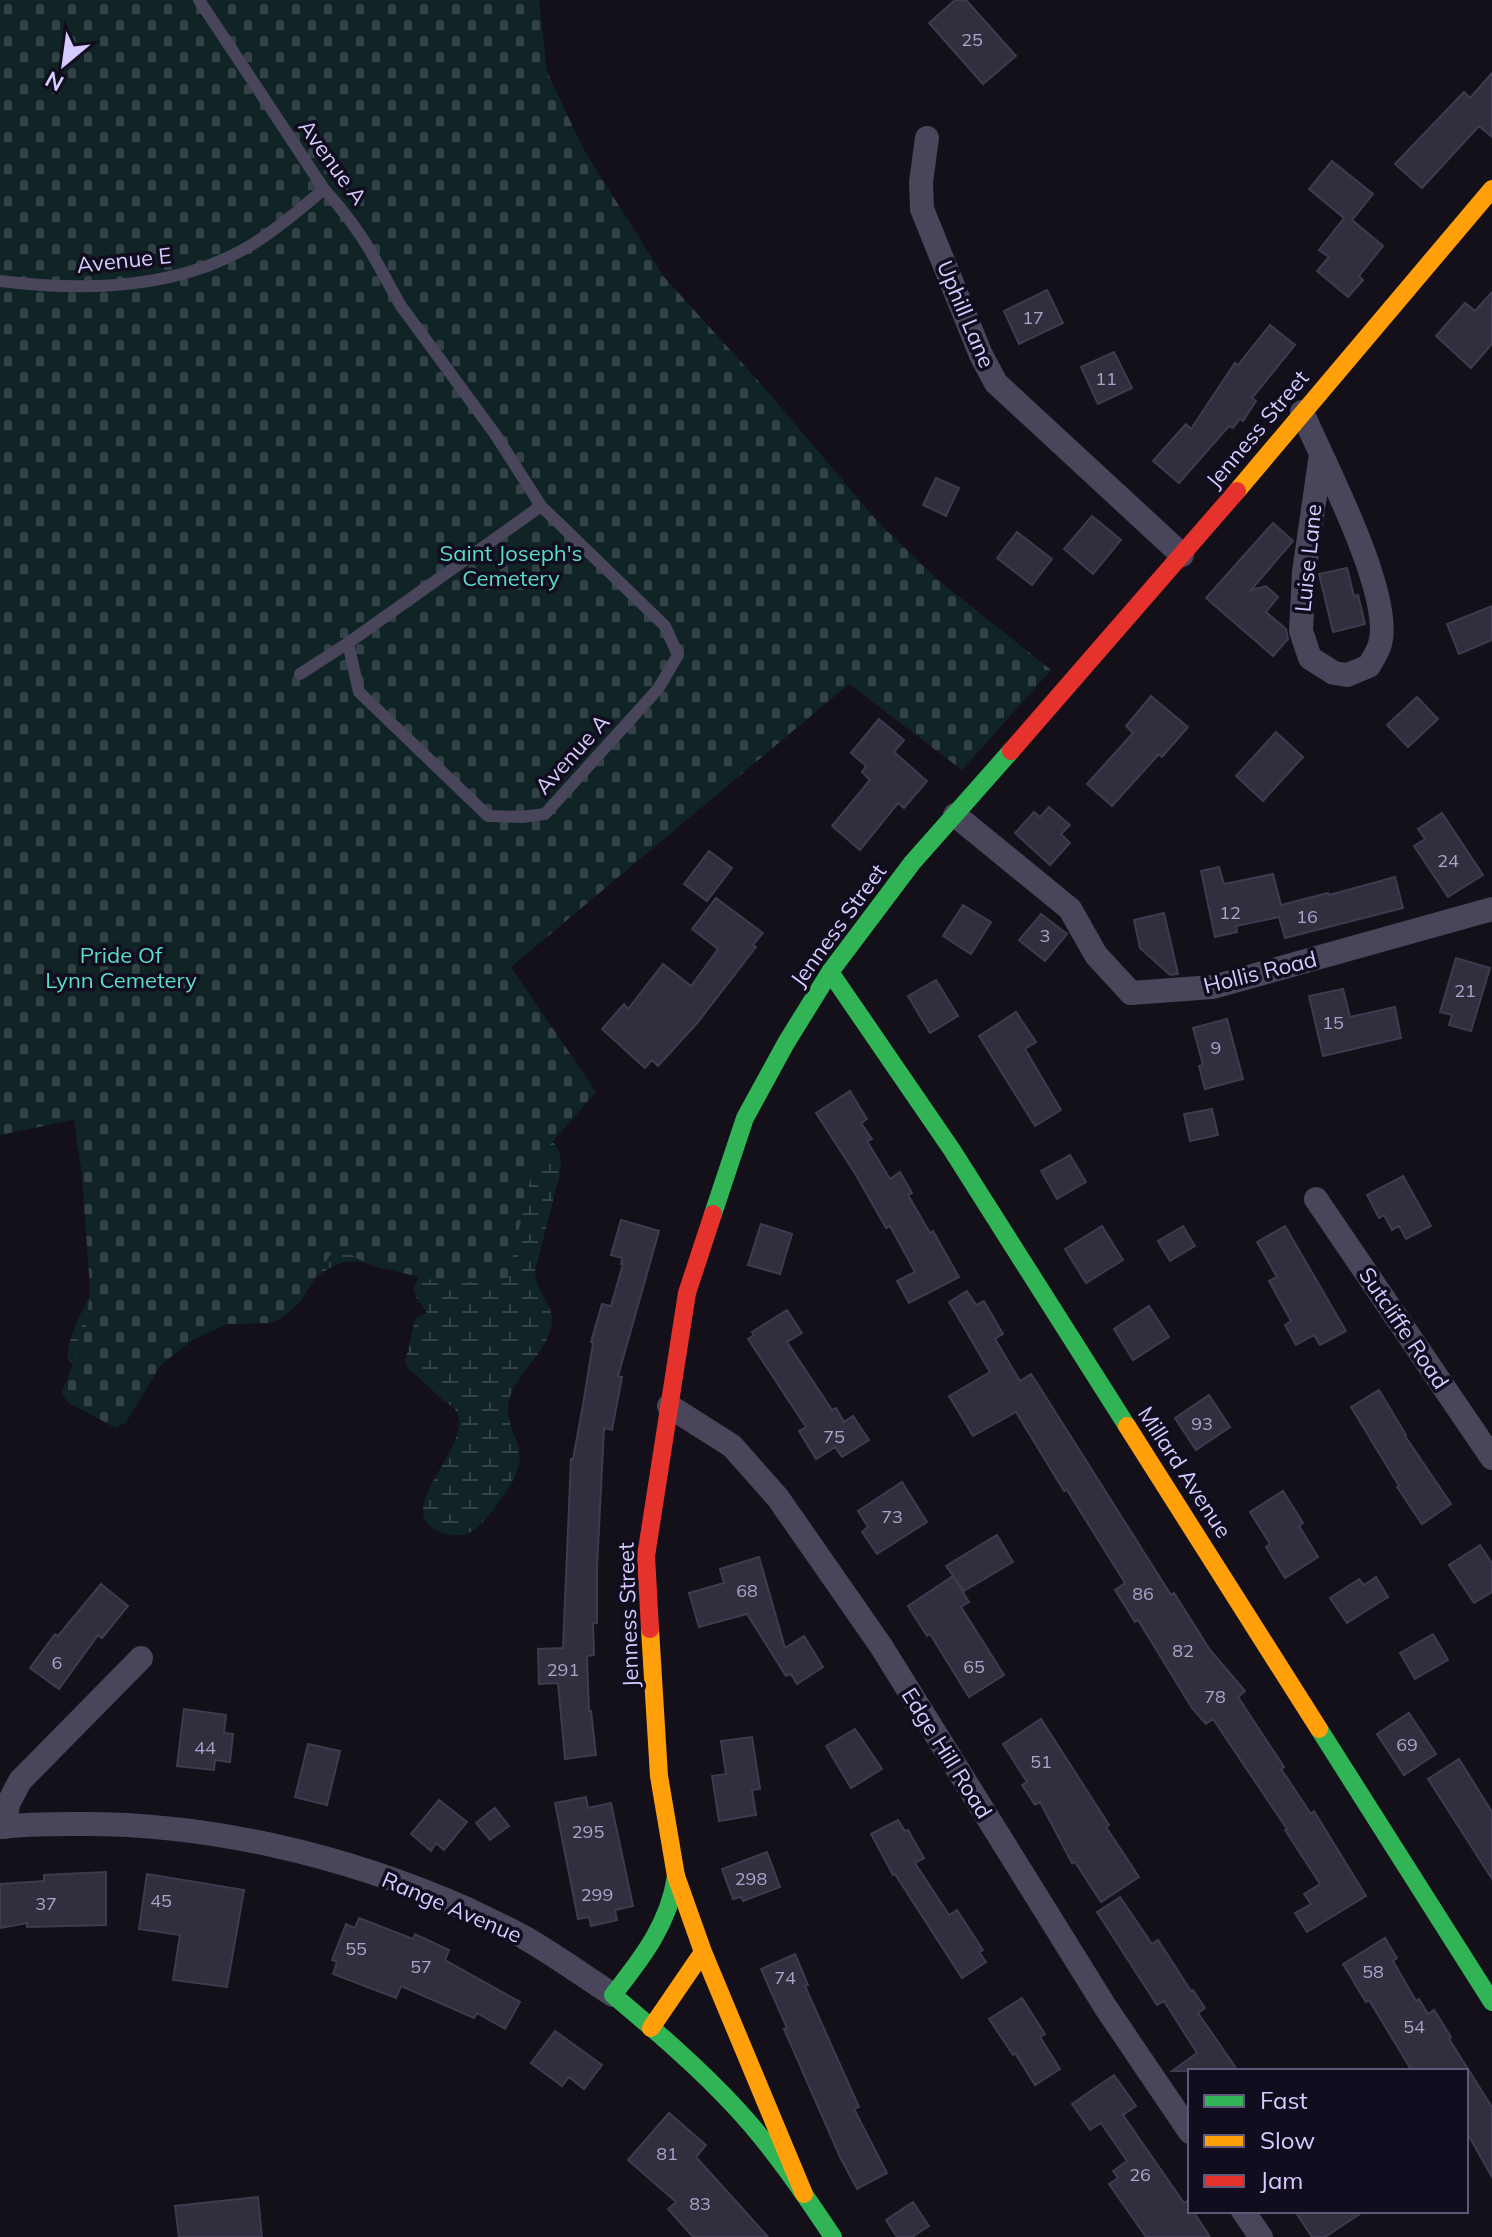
<svg xmlns="http://www.w3.org/2000/svg" width="1492" height="2237" viewBox="0 0 1492 2237" font-family="Mulish,sans-serif">
	<style>
		.wetland { fill: url(#wetland-marsh) }
		.cemetery { fill: url(#cemetery-stones) }
		.building { fill: #312e3d; stroke: #403a4e; stroke-width: 2 }
		.lines { fill: none; stroke-linecap: round; stroke-linejoin: round }
		.lane { stroke: #49455b; stroke-width: 12 }
		.street { stroke: #49455b; stroke-width: 24 }
		.fast { stroke: #30b455; stroke-width: 18 }
		.slow { stroke: #ff9f0a; stroke-width: 18 }
		.jam { stroke: #e5322d; stroke-width: 18 }
		.labels { text-anchor: middle; dominant-baseline: central; stroke-width: 7; stroke-linejoin: round; paint-order: stroke }
		.number-label { font-size: 18px; fill: #ada4ce }
		.street-label { font-size: 22px; fill: #d6cbfe; stroke: #110c1e }
		.park-label { font-size: 22px; fill: #59dcc9; stroke: #110c1e }
	</style>
	<defs>
		<pattern id="wetland-marsh" width="20" height="14" patternUnits="userSpaceOnUse" patternTransform="scale(2)"><rect width="20" height="14" fill="#102426"/><path d="M1 5h8M5 5V1M11 12h8M15 12V8" fill="none" stroke="#324247"/></pattern>
		<pattern id="cemetery-stones" width="16" height="16" patternUnits="userSpaceOnUse" patternTransform="scale(2)"><rect width="16" height="16" fill="#102426"/><path d="M2 7V4a2 2 0 0 1 4 0v3zM10 15v-3a2 2 0 0 1 4 0v3z" fill="#324247"/></pattern>
	</defs>
	<rect width="100%" height="100%" fill="#13101a"/>
	<path class="wetland" d="M 74,1118 L 544,1134 C 561,1148 563,1155 559,1177 L 535,1271 C 535,1291 553,1305 552,1321 C 549,1355 510,1375 508,1407 C 506,1431 527,1444 517,1471 C 512,1486 484,1527 469,1533 C 452,1540 422,1531 423,1509 C 425,1481 469,1438 457,1413 C 455,1407 449,1405 444,1401 C 432,1390 421,1379 408,1368 L 405,1362 L 415,1319 L 427,1313 L 416,1297 L 413,1288 L 420,1276 L 376,1257 L 369,1264 C 341,1256 329,1269 306,1283 L 74,1366 L 67,1357 C 70,1332 84,1305 98,1284 L 89,1202 L 80,1163 Z"/>
	<path class="cemetery" d="M 0,0 L 539,0 L 547,72 L 585,152 L 664,277 L 761,384 L 878,522 L 937,579 L 1051,670 L 962,770 L 849,684 L 511,967 L 596,1092 L 534,1163 L 507,1282 L 441,1282 L 373,1266 L 339,1249 L 330,1255 L 300,1302 L 281,1319 L 269,1323 L 228,1324 L 192,1340 L 161,1365 L 126,1422 L 116,1428 L 67,1402 L 62,1392 L 86,1329 L 90,1289 L 78,1119 L 0,1135 Z"/>
	<path class="building" d="M 955,0 L 966,0 L 1016,56 L 983,84 L 929,23 Z
		M 1492,73 L 1492,137 L 1479,126 L 1422,188 L 1395,164 L 1464,92 L 1470,98 Z
		M 1332,161 L 1373,194 L 1352,220 L 1383,246 L 1359,276 L 1363,280 L 1348,297 L 1317,271 L 1329,257 L 1319,250 L 1344,218 L 1309,189 Z
		M 1047,290 L 1063,323 L 1019,344 L 1004,311 Z
		M 1492,292 L 1492,344 L 1471,368 L 1436,336 L 1465,303 L 1475,311 Z
		M 1270,325 L 1295,345 L 1252,398 L 1256,401 L 1243,421 L 1240,419 L 1233,428 L 1229,426 L 1179,483 L 1153,461 L 1186,424 L 1191,429 L 1235,363 L 1238,365 Z
		M 1114,352 L 1132,388 L 1098,404 L 1081,367 Z
		M 936,478 L 959,488 L 946,516 L 923,505 Z
		M 1092,516 L 1121,540 L 1093,574 L 1064,549 Z
		M 1273,523 L 1293,541 L 1251,590 L 1266,586 L 1278,597 L 1266,612 L 1286,629 L 1288,639 L 1273,656 L 1206,598 Z
		M 1017,532 L 1052,559 L 1032,585 L 997,558 Z
		M 1347,568 L 1354,596 L 1358,595 L 1365,624 L 1333,632 L 1319,574 Z
		M 1492,606 L 1492,640 L 1459,654 L 1447,624 Z
		M 1151,696 L 1188,727 L 1162,757 L 1159,754 L 1112,806 L 1087,784 L 1133,733 L 1126,726 Z
		M 1417,697 L 1438,719 L 1408,747 L 1387,725 Z
		M 879,719 L 904,740 L 894,752 L 927,781 L 904,808 L 898,803 L 860,850 L 832,826 L 870,780 L 862,772 L 866,766 L 851,753 Z
		M 1276,732 L 1303,757 L 1263,801 L 1236,776 Z
		M 1049,807 L 1070,825 L 1061,834 L 1070,843 L 1050,865 L 1015,833 L 1034,812 L 1040,817 Z
		M 1442,813 L 1483,875 L 1448,897 L 1414,846 L 1425,839 L 1418,829 Z
		M 709,851 L 732,868 L 707,901 L 684,884 Z
		M 1219,867 L 1224,884 L 1273,874 L 1281,905 L 1328,893 L 1329,895 L 1395,877 L 1403,908 L 1285,938 L 1279,917 L 1236,926 L 1237,932 L 1215,937 L 1201,871 Z
		M 716,898 L 763,933 L 753,945 L 756,947 L 698,1022 L 658,1066 L 652,1060 L 645,1068 L 602,1029 L 624,1004 L 628,1009 L 663,964 L 691,986 L 718,949 L 692,929 Z
		M 963,905 L 991,922 L 971,954 L 943,936 Z
		M 1164,913 L 1178,974 L 1170,975 L 1140,948 L 1134,920 Z
		M 1041,914 L 1067,934 L 1045,961 L 1019,940 Z
		M 1456,958 L 1490,968 L 1471,1031 L 1449,1025 L 1452,1015 L 1440,1012 Z
		M 936,980 L 958,1016 L 930,1033 L 908,996 Z
		M 1343,989 L 1350,1017 L 1395,1007 L 1401,1038 L 1323,1056 L 1309,996 Z
		M 1016,1012 L 1036,1042 L 1025,1049 L 1061,1110 L 1035,1126 L 979,1036 Z
		M 1227,1019 L 1243,1079 L 1205,1089 L 1199,1066 L 1203,1065 L 1193,1028 Z
		M 850,1091 L 867,1119 L 861,1123 L 872,1139 L 867,1141 L 890,1179 L 900,1172 L 912,1193 L 908,1195 L 930,1233 L 933,1231 L 959,1277 L 909,1303 L 897,1281 L 915,1272 L 890,1226 L 886,1228 L 856,1175 L 816,1113 Z
		M 1212,1109 L 1218,1135 L 1190,1141 L 1184,1114 Z
		M 1070,1155 L 1086,1182 L 1057,1199 L 1041,1171 Z
		M 1403,1176 L 1431,1226 L 1406,1239 L 1399,1226 L 1392,1230 L 1384,1215 L 1379,1218 L 1367,1195 Z
		M 621,1220 L 659,1231 L 618,1376 L 622,1377 L 612,1430 L 604,1428 L 597,1568 L 597,1623 L 593,1623 L 594,1655 L 587,1656 L 589,1711 L 591,1711 L 596,1755 L 565,1759 L 558,1683 L 539,1684 L 538,1649 L 563,1648 L 571,1459 L 573,1459 L 583,1405 L 593,1343 L 591,1342 L 602,1304 L 611,1306 L 623,1264 L 621,1264 L 622,1258 L 611,1255 Z
		M 761,1224 L 792,1234 L 780,1274 L 748,1265 Z
		M 1102,1226 L 1123,1260 L 1086,1283 L 1065,1249 Z
		M 1183,1226 L 1195,1246 L 1170,1261 L 1158,1241 Z
		M 1285,1226 L 1346,1331 L 1320,1345 L 1314,1335 L 1296,1345 L 1285,1325 L 1291,1321 L 1269,1281 L 1277,1277 L 1257,1242 Z
		M 967,1291 L 976,1305 L 984,1301 L 1003,1334 L 995,1339 L 1020,1381 L 1031,1374 L 1037,1383 L 1171,1595 L 1174,1593 L 1210,1650 L 1245,1691 L 1238,1697 L 1284,1767 L 1281,1769 L 1311,1814 L 1314,1811 L 1366,1896 L 1307,1932 L 1295,1913 L 1311,1904 L 1304,1894 L 1320,1884 L 1285,1830 L 1287,1829 L 1213,1719 L 1206,1724 L 1192,1708 L 1138,1620 L 1135,1622 L 1115,1590 L 1125,1583 L 1067,1490 L 1064,1491 L 1016,1412 L 973,1436 L 949,1396 L 990,1372 L 949,1302 Z
		M 1149,1306 L 1169,1337 L 1133,1360 L 1114,1329 Z
		M 787,1310 L 802,1333 L 787,1342 L 832,1410 L 836,1408 L 844,1422 L 853,1416 L 869,1440 L 842,1457 L 835,1447 L 816,1459 L 799,1431 L 806,1427 L 748,1339 L 754,1335 L 752,1332 Z
		M 1379,1390 L 1406,1435 L 1405,1436 L 1451,1504 L 1422,1524 L 1397,1487 L 1399,1486 L 1351,1407 Z
		M 1209,1395 L 1230,1427 L 1196,1450 L 1175,1418 Z
		M 902,1482 L 927,1522 L 877,1554 L 862,1532 L 868,1527 L 858,1511 Z
		M 1283,1491 L 1303,1523 L 1299,1526 L 1318,1557 L 1285,1578 L 1266,1547 L 1270,1544 L 1250,1512 Z
		M 997,1535 L 1013,1562 L 964,1591 L 946,1566 Z
		M 1480,1545 L 1492,1563 L 1492,1592 L 1474,1603 L 1449,1565 Z
		M 759,1557 L 785,1648 L 804,1636 L 823,1667 L 797,1684 L 791,1674 L 786,1676 L 747,1614 L 699,1627 L 689,1593 L 724,1583 L 720,1569 Z
		M 953,1576 L 969,1602 L 961,1607 L 1004,1675 L 969,1697 L 930,1634 L 927,1636 L 908,1606 Z
		M 1376,1577 L 1388,1597 L 1347,1623 L 1330,1598 L 1359,1579 L 1364,1585 Z
		M 101,1584 L 128,1606 L 102,1638 L 98,1635 L 59,1689 L 30,1668 L 55,1634 L 58,1636 Z
		M 1433,1634 L 1448,1660 L 1415,1679 L 1400,1653 Z
		M 184,1709 L 226,1715 L 224,1733 L 233,1734 L 230,1762 L 215,1760 L 214,1770 L 177,1766 Z
		M 1409,1713 L 1436,1754 L 1404,1775 L 1377,1734 Z
		M 1041,1719 L 1109,1825 L 1106,1827 L 1139,1877 L 1101,1902 L 1075,1862 L 1072,1863 L 1040,1802 L 1035,1805 L 1022,1785 L 1027,1782 L 1003,1744 Z
		M 855,1729 L 882,1769 L 851,1788 L 826,1746 Z
		M 752,1737 L 760,1789 L 752,1790 L 756,1815 L 719,1821 L 712,1776 L 726,1774 L 721,1741 Z
		M 308,1744 L 340,1751 L 327,1805 L 295,1797 Z
		M 1459,1759 L 1492,1812 L 1492,1879 L 1428,1779 Z
		M 586,1797 L 588,1808 L 611,1803 L 633,1906 L 615,1910 L 617,1920 L 591,1926 L 589,1917 L 578,1919 L 555,1803 Z
		M 439,1800 L 467,1822 L 444,1850 L 436,1843 L 431,1851 L 411,1834 Z
		M 495,1808 L 509,1826 L 490,1840 L 476,1823 Z
		M 898,1820 L 905,1831 L 908,1830 L 924,1858 L 915,1863 L 949,1915 L 957,1910 L 983,1950 L 979,1952 L 986,1962 L 962,1978 L 895,1874 L 893,1875 L 871,1834 Z
		M 767,1852 L 780,1887 L 743,1901 L 741,1897 L 733,1899 L 722,1869 Z
		M 106,1872 L 106,1925 L 27,1927 L 27,1923 L 0,1928 L 0,1884 L 44,1881 L 44,1875 Z
		M 147,1874 L 244,1890 L 227,1987 L 173,1980 L 180,1935 L 139,1929 Z
		M 1120,1897 L 1152,1944 L 1158,1940 L 1191,1991 L 1193,1990 L 1205,2008 L 1198,2013 L 1238,2071 L 1172,2071 L 1197,2053 L 1164,2001 L 1157,2005 L 1097,1912 Z
		M 359,1918 L 413,1939 L 415,1934 L 449,1950 L 445,1960 L 520,2002 L 505,2029 L 477,2013 L 474,2018 L 401,1986 L 396,1998 L 333,1974 L 337,1962 L 332,1960 L 346,1924 L 355,1928 Z
		M 1385,1938 L 1397,1958 L 1393,1961 L 1416,2001 L 1419,1999 L 1428,2014 L 1434,2010 L 1451,2037 L 1449,2039 L 1492,2107 L 1492,2177 L 1466,2131 L 1466,2071 L 1412,2071 L 1369,2000 L 1366,2002 L 1343,1964 Z
		M 795,1954 L 808,1985 L 805,1986 L 859,2107 L 854,2109 L 887,2173 L 857,2189 L 840,2157 L 784,2029 L 787,2028 L 761,1969 Z
		M 1022,1998 L 1045,2034 L 1040,2037 L 1060,2069 L 1035,2085 L 1015,2053 L 1013,2055 L 989,2019 Z
		M 555,2031 L 602,2065 L 584,2089 L 569,2077 L 562,2086 L 531,2063 Z
		M 1114,2075 L 1136,2106 L 1123,2115 L 1184,2203 L 1187,2201 L 1190,2211 L 1193,2211 L 1210,2237 L 1146,2237 L 1109,2184 L 1118,2178 L 1113,2171 L 1127,2161 L 1101,2123 L 1090,2130 L 1072,2104 Z
		M 669,2113 L 706,2145 L 696,2157 L 768,2237 L 693,2237 L 668,2209 L 676,2202 L 628,2160 Z
		M 258,2197 L 262,2237 L 179,2237 L 175,2206 Z
		M 913,2202 L 929,2226 L 912,2237 L 897,2237 L 886,2220 Z
		M 1295,2211 L 1364,2211 L 1325,2237 L 1312,2237 Z"/>
	<g class="lines">
		<path class="lane" d="M 199,0 L 324,189 C 344,211 362,235 376,261 C 385,276 392,291 401,306 L 495,434 L 541,506 L 348,643 L 300,674
			M 0,281 C 86,292 181,290 256,242 C 281,226 302,208 324,189
			M 348,643 L 359,692 L 488,816 L 521,817 L 545,814 L 658,689 L 678,655 L 665,626 L 541,506"/>
		<path class="street" d="M 927,138 L 921,182 L 922,209 L 981,355 L 996,383 L 1182,555
			M 1302,412 C 1323,461 1394,595 1380,644 C 1378,651 1373,659 1369,666 L 1347,675 L 1334,673 L 1310,658 L 1301,631 L 1304,572 L 1321,454
			M 955,815 L 1070,909 L 1096,955 L 1131,993 L 1213,987 L 1492,909
			M 1316,1199 L 1492,1458
			M 669,1406 L 732,1446 L 778,1498 L 881,1646 L 1106,2008 L 1190,2132
			M 0,1827 C 24,1824 49,1824 73,1824 C 206,1822 345,1855 467,1909 C 487,1919 508,1928 527,1939 C 556,1956 584,1976 613,1995
			M 5,1827 L 8,1804 L 20,1781 L 141,1658
			M 1243,2211 L 1261,2237"/>
		<path class="fast" d="M 830,972 L 952,1150 L 1127,1426
			M 713,1214 L 745,1118 L 786,1043 L 830,972 L 912,863 L 1011,751
			M 1319,1729 L 1492,2002
			M 676,1876 C 669,1924 642,1958 613,1995 C 656,2031 698,2067 736,2108 C 773,2148 803,2192 833,2237"/>
		<path class="slow" d="M 1237,491 L 1492,189
			M 1127,1426 L 1319,1729
			M 650,1629 L 659,1776 L 676,1876 L 703,1952 L 804,2194
			M 651,2028 L 703,1952"/>
		<path class="jam" d="M 1011,751 L 1237,491
			M 650,1629 L 646,1556 L 687,1293 L 713,1214"/>
	</g>
	<g class="labels">
		<g class="number-label">
			<text x="972" y="39">25</text>
			<text x="1033" y="317">17</text>
			<text x="1106" y="378">11</text>
			<text x="1448" y="860">24</text>
			<text x="1230" y="912">12</text>
			<text x="1307" y="916">16</text>
			<text x="1045" y="935">3</text>
			<text x="1465" y="990">21</text>
			<text x="1333" y="1022">15</text>
			<text x="1216" y="1047">9</text>
			<text x="1202" y="1423">93</text>
			<text x="834" y="1436">75</text>
			<text x="892" y="1516">73</text>
			<text x="747" y="1590">68</text>
			<text x="1143" y="1593">86</text>
			<text x="1183" y="1650">82</text>
			<text x="57" y="1662">6</text>
			<text x="974" y="1666">65</text>
			<text x="563" y="1669">291</text>
			<text x="1215" y="1696">78</text>
			<text x="1407" y="1744">69</text>
			<text x="205" y="1747">44</text>
			<text x="1041" y="1761">51</text>
			<text x="588" y="1831">295</text>
			<text x="751" y="1878">298</text>
			<text x="597" y="1894">299</text>
			<text x="161" y="1900">45</text>
			<text x="46" y="1903">37</text>
			<text x="356" y="1948">55</text>
			<text x="421" y="1966">57</text>
			<text x="1373" y="1971">58</text>
			<text x="785" y="1977">74</text>
			<text x="1414" y="2026">54</text>
			<text x="667" y="2153">81</text>
			<text x="1140" y="2174">26</text>
			<text x="700" y="2203">83</text>
		</g>
		<g class="street-label">
			<text transform="translate(333 162) rotate(54)">Avenue A</text>
			<text transform="translate(124 260) rotate(-6)">Avenue E</text>
			<text transform="translate(966 314) rotate(67)">Uphill Lane</text>
			<text transform="translate(1257 429) rotate(-50)">Jenness Street</text>
			<text transform="translate(1308 558) rotate(-84)">Luise Lane</text>
			<text transform="translate(572 754) rotate(-48)">Avenue A</text>
			<text transform="translate(838 925) rotate(-54)">Jenness Street</text>
			<text transform="translate(1260 972) rotate(-14)">Hollis Road</text>
			<text transform="translate(1404 1328) rotate(56)">Sutcliffe Road</text>
			<text transform="translate(1185 1472) rotate(57)">Millard Avenue</text>
			<text transform="translate(628 1615) rotate(-92)">Jenness Street</text>
			<text transform="translate(947 1753) rotate(58)">Edge Hill Road</text>
			<text transform="translate(452 1907) rotate(23)">Range Avenue</text>
		</g>
		<g class="park-label">
			<text x="511" y="553">Saint Joseph's<tspan x="511" dy="25">Cemetery</tspan></text>
			<text x="121" y="955">Pride Of<tspan x="121" dy="25">Lynn Cemetery</tspan></text>
		</g>
	</g>
	<rect x="1188" y="2069" width="280" height="144" fill="#110c1e" stroke="#605878" stroke-width="2"/>
	<rect x="1204" y="2095" width="40" height="12" fill="#30b455" stroke="#605878" stroke-width="2"/>
	<text x="1260" y="2109" font-size="24" fill="#d6cbfe">Fast</text>
	<rect x="1204" y="2135" width="40" height="12" fill="#ff9f0a" stroke="#605878" stroke-width="2"/>
	<text x="1260" y="2149" font-size="24" fill="#d6cbfe">Slow</text>
	<rect x="1204" y="2175" width="40" height="12" fill="#e5322d" stroke="#605878" stroke-width="2"/>
	<text x="1260" y="2189" font-size="24" fill="#d6cbfe">Jam</text>
	<g transform="translate(64 64) rotate(209)" stroke="#110c1e" stroke-width="6" paint-order="stroke">
	<path d="M0-6L14 30L0 20L-14 30Z" fill="#d6cbfe"/>
	<text y="-12" font-size="22" font-weight="bold" text-anchor="middle" fill="#d6cbfe">N</text>
	</g>
</svg>
